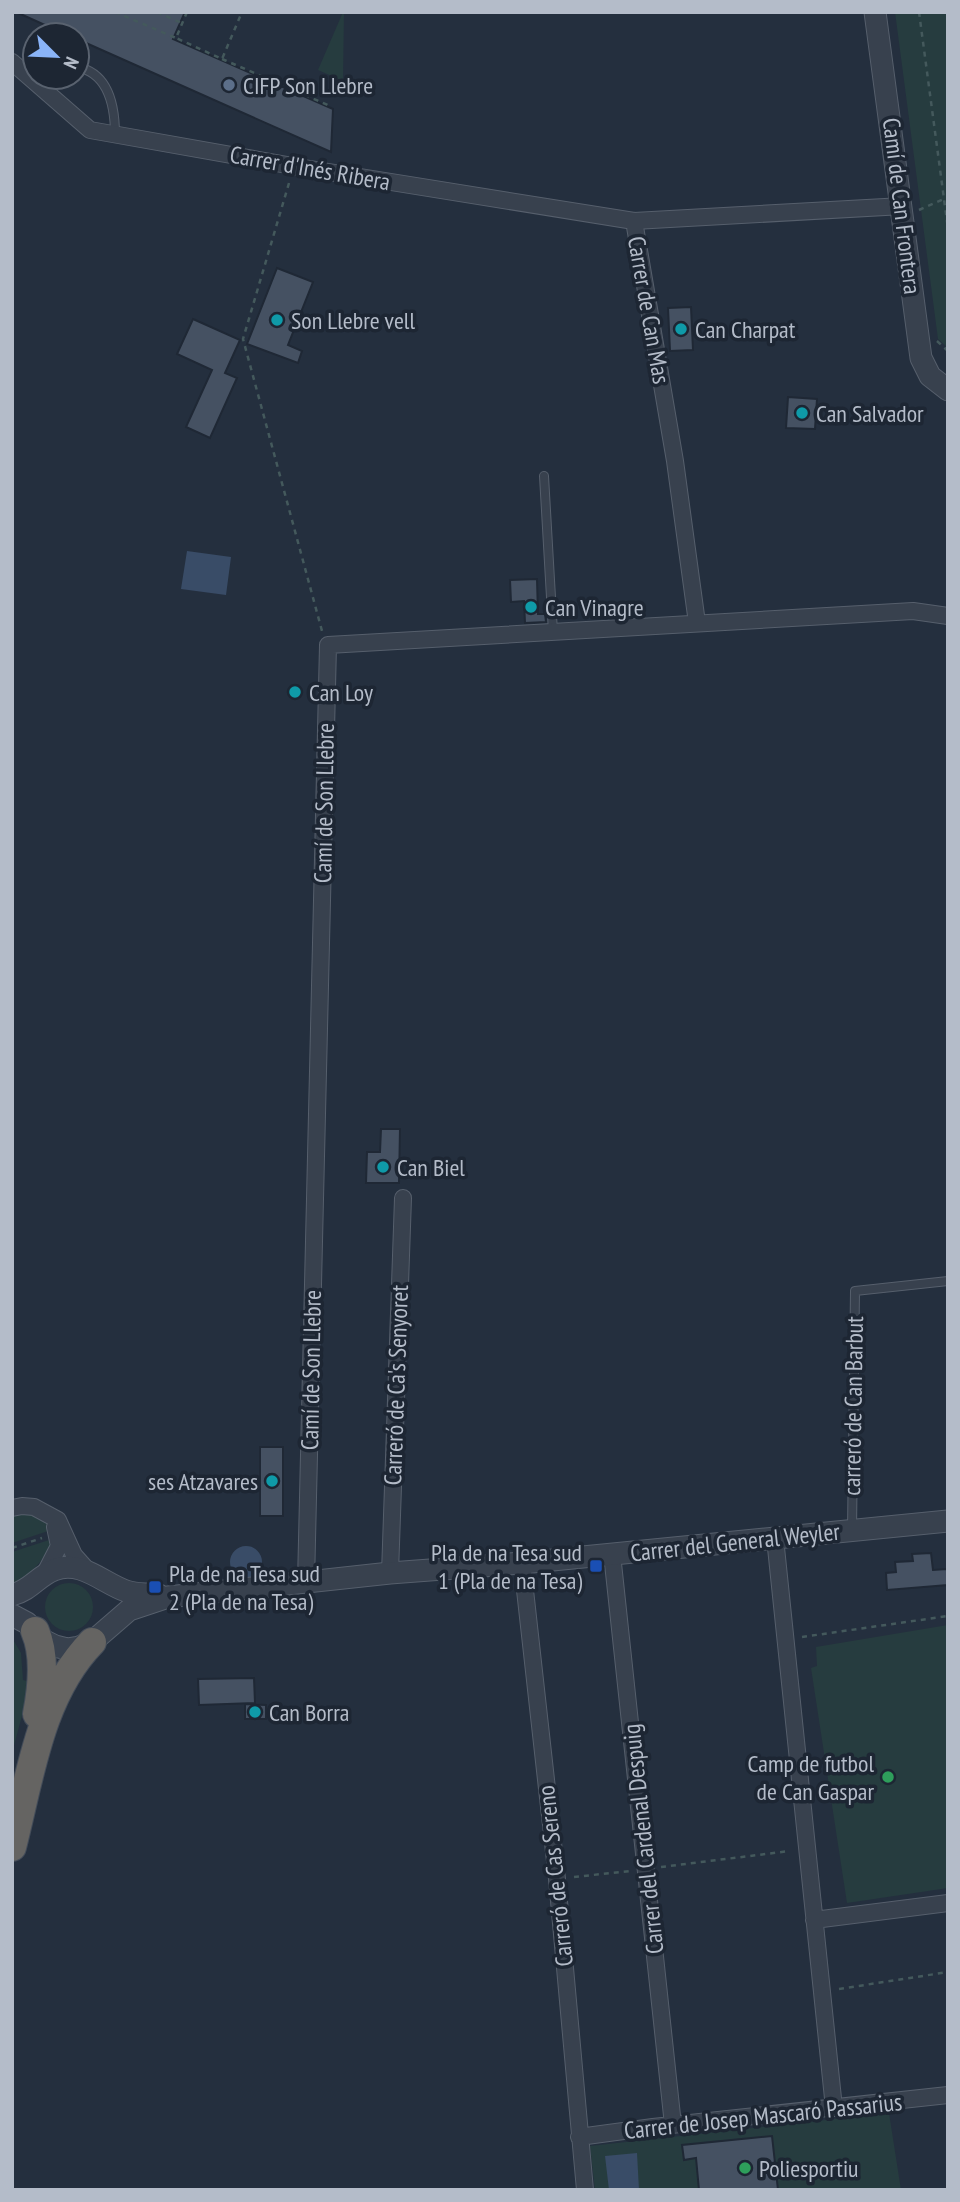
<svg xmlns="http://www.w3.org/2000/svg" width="960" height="2202" viewBox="0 0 960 2202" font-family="'PT Sans Narrow',sans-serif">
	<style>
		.green { fill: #263c3f }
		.water { fill: #394c67 }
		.building { fill: #455162; stroke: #1f2835; stroke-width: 2 }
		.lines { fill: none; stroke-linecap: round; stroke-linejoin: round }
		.service-casing { stroke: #565f6c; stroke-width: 10 }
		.minor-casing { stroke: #565f6c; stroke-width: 18 }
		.tertiary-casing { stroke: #565f6c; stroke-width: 23 }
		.trunk-casing { stroke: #434c59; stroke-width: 30 }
		.path { stroke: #44595c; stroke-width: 2.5; stroke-dasharray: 5 5; stroke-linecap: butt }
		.service { stroke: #38414e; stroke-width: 8 }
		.minor { stroke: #38414e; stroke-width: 16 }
		.tertiary { stroke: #38414e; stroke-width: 21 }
		.trunk { stroke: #656462; stroke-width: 28 }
		.service-dot { fill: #5c6f8a; stroke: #1d2633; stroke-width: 2.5 }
		.culture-dot { fill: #0f9aa8; stroke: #1d2633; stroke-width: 2.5 }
		.transit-dot { fill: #1a4fb4; stroke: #1d2633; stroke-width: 2.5 }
		.leisure-dot { fill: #2e9e5b; stroke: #1d2633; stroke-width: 2.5 }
		.labels { text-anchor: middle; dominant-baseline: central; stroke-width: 7; stroke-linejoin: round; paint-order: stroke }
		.poi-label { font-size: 24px; fill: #b4bcc9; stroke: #1d2633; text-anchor: start }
		.street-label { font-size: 24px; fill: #b4bcc9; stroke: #1d2633 }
	</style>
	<rect width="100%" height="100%" fill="#242f3e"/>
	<path class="green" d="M 343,12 L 344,12 L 343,81 L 318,70 Z
		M 895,12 L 948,12 L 948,348 L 938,339 Z
		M 20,1514 C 33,1514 46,1518 51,1530 L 12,1543 L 12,1515 Z
		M 52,1539 C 51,1555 26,1578 12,1586 L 12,1552 Z
		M45 1607a24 24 0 1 1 48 0a24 24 0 1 1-48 0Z
		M 948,1625 L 948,1888 L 847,1903 L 811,1668 L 817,1666 L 816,1647 Z
		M 12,1638 L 21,1653 L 23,1680 L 31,1682 L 12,1753 Z
		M 889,2113 L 901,2190 L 595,2190 L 590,2146 Z"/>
	<path class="water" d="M 187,551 L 231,557 L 226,595 L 181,589 Z
		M230 1562a16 16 0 1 1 32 0a16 16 0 1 1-32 0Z
		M 637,2153 L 639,2190 L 609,2190 L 605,2156 Z"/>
	<path class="building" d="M 16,12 L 185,12 L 173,39 L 333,109 L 331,152 L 77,39 L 77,35 L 67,35 Z
		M 277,268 L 313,282 L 288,345 L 302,351 L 298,363 L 247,344 Z
		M 691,307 L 693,350 L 670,351 L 668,308 Z
		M 193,319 L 240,340 L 225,373 L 237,378 L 210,438 L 186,427 L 212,370 L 177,354 Z
		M 788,397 L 817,399 L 815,429 L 786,428 Z
		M 537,579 L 538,614 L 545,614 L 546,622 L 525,623 L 524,601 L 511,602 L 510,580 Z
		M 381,1129 L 400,1129 L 399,1183 L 366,1183 L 367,1152 L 380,1152 Z
		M 260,1447 L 283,1447 L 283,1516 L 260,1516 Z
		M 931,1553 L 933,1570 L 947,1569 L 948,1585 L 887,1590 L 886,1573 L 896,1572 L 895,1562 L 913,1561 L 912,1554 Z
		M 254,1678 L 255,1703 L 199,1705 L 198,1679 Z
		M 245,1704 L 266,1705 L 266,1719 L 245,1719 Z
		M 772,2136 L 778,2190 L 699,2190 L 696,2158 L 684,2160 L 682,2145 Z"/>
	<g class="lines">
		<defs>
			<path id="service" d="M 77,67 C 109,73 115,107 115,135
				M 44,89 L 59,77
				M 544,476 L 553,632
				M 852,1530 L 855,1291 L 948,1281"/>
			<path id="minor" d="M 12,62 L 90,130 L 304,168 L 634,221 L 903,206
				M 634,221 L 675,461 L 697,623
				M 12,1508 L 22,1506 L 34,1507 L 58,1520 L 74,1555 L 90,1573
				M 775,1538 L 834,2108
				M 612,1554 L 673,2125
				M 522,1563 L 557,1879 L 585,2190
				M 390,1573 L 403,1198
				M 44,1575 L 59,1546 L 55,1527
				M 306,1583 L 328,645 L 913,611 L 948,616
				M 814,1920 L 948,1903
				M 579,2137 L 653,2127 L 948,2095"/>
			<path id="tertiary" d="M 875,12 L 921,358 L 930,376 L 948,390
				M 12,1595 C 31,1590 38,1576 54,1570 C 80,1559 103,1583 126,1591 C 137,1595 148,1593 159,1595
				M 12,1615 L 27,1623 L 43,1640 L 55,1646 L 67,1649 L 79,1647 L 92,1642 L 129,1610 L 168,1597 L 390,1573 L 522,1563 L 948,1521"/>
			<path id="trunk" d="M 35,1631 C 46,1656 42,1688 37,1714
				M 12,1847 C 30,1777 40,1695 92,1642"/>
		</defs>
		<use href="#service" class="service-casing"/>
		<use href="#minor" class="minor-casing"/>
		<use href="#tertiary" class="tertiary-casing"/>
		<use href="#trunk" class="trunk-casing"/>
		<path class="path" d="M 115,12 L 176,38
			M 157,12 L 182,23
			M 187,12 L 176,38 L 222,59 L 242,12
			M 919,12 L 948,229
			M 222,59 L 330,106
			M 289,183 L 243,339 L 322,631
			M 919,210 L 948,197
			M 937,341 L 948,351
			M 12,1548 L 42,1538
			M 802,1637 L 948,1616
			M 661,1867 L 790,1851
			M 574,1877 L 630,1871
			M 839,1989 L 948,1972"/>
		<use href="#service" class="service"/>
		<use href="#minor" class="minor"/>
		<use href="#tertiary" class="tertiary"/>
		<use href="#trunk" class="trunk"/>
	</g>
	<circle class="service-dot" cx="229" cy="85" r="7"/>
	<g class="culture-dot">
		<circle cx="277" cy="320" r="7"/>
		<circle cx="681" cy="329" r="7"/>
		<circle cx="802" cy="413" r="7"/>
		<circle cx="531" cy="607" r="7"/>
		<circle cx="295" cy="692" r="7"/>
		<circle cx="383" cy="1167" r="7"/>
		<circle cx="272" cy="1481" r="7"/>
		<circle cx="255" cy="1712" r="7"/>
	</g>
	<g class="transit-dot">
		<rect x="589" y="1559" width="14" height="14" rx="3.5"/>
		<rect x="148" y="1580" width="14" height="14" rx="3.5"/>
	</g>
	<g class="leisure-dot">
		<circle cx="888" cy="1777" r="7"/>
		<circle cx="745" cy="2168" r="7"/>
	</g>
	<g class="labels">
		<g class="poi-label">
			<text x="243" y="85">CIFP Son Llebre</text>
			<text x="291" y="320">Son Llebre vell</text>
			<text x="695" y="329">Can Charpat</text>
			<text x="816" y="413">Can Salvador</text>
			<text x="545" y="607">Can Vinagre</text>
			<text x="309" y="692">Can Loy</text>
			<text x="397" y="1167">Can Biel</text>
			<text x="258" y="1481" text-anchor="end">ses Atzavares</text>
			<text x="582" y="1552" text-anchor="end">Pla de na Tesa sud<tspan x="582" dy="28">1 (Pla de na Tesa)</tspan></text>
			<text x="169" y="1573">Pla de na Tesa sud<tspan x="169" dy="28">2 (Pla de na Tesa)</tspan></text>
			<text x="269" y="1712">Can Borra</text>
			<text x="874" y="1763" text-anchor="end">Camp de futbol<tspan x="874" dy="28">de Can Gaspar</tspan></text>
			<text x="759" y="2168">Poliesportiu</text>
		</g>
		<g class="street-label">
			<text transform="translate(310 168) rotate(10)">Carrer d'Inés Ribera</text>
			<text transform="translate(902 206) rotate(83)">Camí de Can Frontera</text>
			<text transform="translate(649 310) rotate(80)">Carrer de Can Mas</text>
			<text transform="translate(324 803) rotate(-89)">Camí de Son Llebre</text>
			<text transform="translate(311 1370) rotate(-89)">Camí de Son Llebre</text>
			<text transform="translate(396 1385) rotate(-88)">Carreró de Ca's Senyoret</text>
			<text transform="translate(853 1406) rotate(-89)">carreró de Can Barbut</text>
			<text transform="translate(735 1542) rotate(-6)">Carrer del General Weyler</text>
			<text transform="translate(643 1839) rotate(-96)">Carrer del Cardenal Despuig</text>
			<text transform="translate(555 1876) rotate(-96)">Carreró de Cas Sereno</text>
			<text transform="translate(763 2116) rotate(-6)">Carrer de Josep Mascaró Passarius</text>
		</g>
	</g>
	<rect width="960" height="2202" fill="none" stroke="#b4bcc9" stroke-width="28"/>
	<g transform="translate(56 56) rotate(114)"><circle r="33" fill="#1d2633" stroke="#59626f" stroke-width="2"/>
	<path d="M0-5L12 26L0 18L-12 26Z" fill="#8ab4f8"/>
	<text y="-10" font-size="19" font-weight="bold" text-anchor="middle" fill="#b4bcc9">N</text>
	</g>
</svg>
